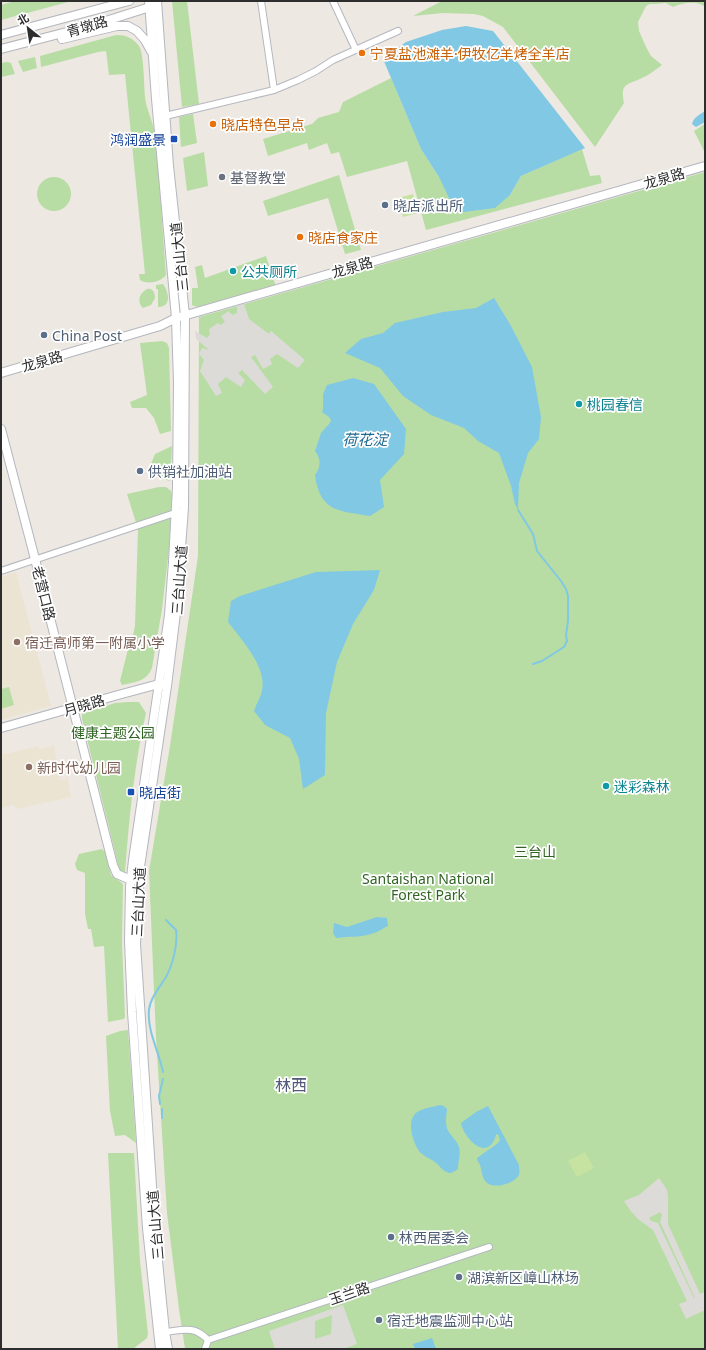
<svg xmlns="http://www.w3.org/2000/svg" width="706" height="1350" viewBox="0 0 706 1350" font-family="'Noto Sans','Noto Sans SC',sans-serif">
	<style>
		.education { fill: #ece4d3 }
		.green { fill: #b7dda4 }
		.pitch { fill: #c6e3a1 }
		.plaza { fill: #dddbd8; fill-rule: evenodd }
		.water { fill: #80c8e3 }
		.lines { fill: none; stroke-linecap: round; stroke-linejoin: round }
		.stream { stroke: #80c8e3; stroke-width: 2 }
		.street-casing { stroke: #b4b7bf; stroke-width: 8 }
		.secondary-casing { stroke: #b4b7bf; stroke-width: 10 }
		.street { stroke: #fff; stroke-width: 6 }
		.secondary { stroke: #fff; stroke-width: 8 }
		.food-dot { fill: #e8710a; stroke: #fff; stroke-width: 1.5 }
		.transit-dot { fill: #1a4fb4; stroke: #fff; stroke-width: 1.5 }
		.worship-dot { fill: #6b7280; stroke: #fff; stroke-width: 1.5 }
		.service-dot { fill: #5c6f8a; stroke: #fff; stroke-width: 1.5 }
		.culture-dot { fill: #0f9aa8; stroke: #fff; stroke-width: 1.5 }
		.education-dot { fill: #8d6e63; stroke: #fff; stroke-width: 1.5 }
		.labels { text-anchor: middle; dominant-baseline: central; stroke-width: 3.5; stroke-linejoin: round; paint-order: stroke }
		.street-label { font-size: 14px; fill: #2d2d2d; stroke: #fff }
		.food-label { font-size: 14px; fill: #c56008; stroke: #fff; text-anchor: start }
		.transit-label { font-size: 14px; fill: #164399; stroke: #fff; text-anchor: end }
		.worship-label { font-size: 14px; fill: #5b616d; stroke: #fff; text-anchor: start }
		.service-label { font-size: 14px; fill: #4e5e75; stroke: #fff; text-anchor: start }
		.culture-label { font-size: 14px; fill: #0d838f; stroke: #fff; text-anchor: start }
		.education-label { font-size: 14px; fill: #785e54; stroke: #fff; text-anchor: start }
		.park-label { font-size: 14px; fill: #306423; stroke: #fff }
		.water-label { font-size: 15px; font-style: italic; fill: #1d6891; stroke: #fff }
		.quarter-label { font-size: 16px; fill: #525879; stroke: #fff }
	</style>
	<rect width="100%" height="100%" fill="#ede8e1"/>
	<path class="education" d="M 16,572 L 51,706 L 1,720 L 1,577 Z
		M 38,746 L 39,749 L 54,746 L 60,780 L 68,779 L 71,797 L 17,809 L 14,805 L 1,808 L 1,755 Z"/>
	<path class="green" d="M 15,1 L 72,1 L 1,20 L 1,5 Z
		M 172,1 L 187,1 L 199,104 L 182,107 Z
		M 442,1 L 705,1 L 705,7 C 698,0 682,3 673,7 L 666,3 L 656,4 L 650,4 L 646,6 L 638,22 L 639,31 L 647,49 L 651,56 L 662,65 C 655,70 649,75 642,78 C 627,85 620,83 624,103 L 595,147 L 503,27 L 483,16 L 474,14 L 443,13 L 413,16 Z
		M 116,35 C 126,35 133,38 139,46 C 144,53 144,88 145,97 C 146,108 152,119 154,130 C 160,178 162,226 166,275 C 161,282 147,285 140,280 L 139,274 L 145,274 L 125,74 L 109,75 L 106,51 L 98,52 L 41,67 L 40,56 Z
		M 35,57 L 37,68 L 23,72 L 18,61 Z
		M 7,62 L 11,63 L 15,74 L 1,77 L 1,63 Z
		M 391,78 L 421,149 L 439,177 L 510,195 L 521,176 L 582,149 L 590,176 L 600,175 L 602,183 L 426,230 L 407,161 L 347,177 L 339,152 L 331,154 L 327,143 L 309,150 L 307,143 L 268,156 L 263,139 L 312,124 L 318,118 L 339,112 L 343,102 Z
		M 193,114 L 197,143 L 181,147 L 179,117 Z
		M 705,124 L 705,153 L 694,131 Z
		M 204,152 L 208,186 L 187,191 L 183,158 Z
		M 705,172 L 705,1349 L 185,1349 L 179,1309 L 167,1213 L 156,1038 L 149,871 L 170,746 L 198,556 L 199,317 Z
		M 339,175 L 361,250 L 345,254 L 328,198 L 268,216 L 263,201 Z
		M37 194a17 17 0 1 1 34 0a17 17 0 1 1-34 0Z
		M 266,256 L 276,287 L 203,308 L 194,306 L 192,305 L 192,288 L 198,288 L 195,267 L 202,265 L 205,278 Z
		M 163,284 C 169,292 172,307 158,307 L 158,289 L 156,289 L 156,285 Z
		M 147,289 C 153,288 155,293 155,298 L 151,305 L 143,308 C 136,301 140,293 147,289 Z
		M 162,341 L 167,343 L 169,348 L 171,431 L 160,434 L 154,418 L 146,408 L 132,408 L 130,402 L 147,395 L 140,343 Z
		M 172,446 L 170,481 C 161,478 153,477 150,466 L 155,454 Z
		M 159,487 L 166,487 L 171,491 L 172,495 L 169,549 L 162,609 L 152,668 C 146,682 135,682 122,685 L 120,681 L 130,641 L 133,635 L 135,626 L 138,529 L 127,494 Z
		M 9,687 L 14,705 L 1,709 L 1,689 Z
		M 128,702 L 139,702 L 146,713 C 134,766 129,819 125,872 L 123,874 L 120,872 L 82,719 L 82,714 L 115,703 Z
		M 102,849 L 105,852 L 111,875 L 122,883 L 123,885 L 122,943 L 125,1017 L 124,1019 L 108,1022 L 104,946 L 94,947 L 91,929 L 88,929 L 85,914 L 85,873 L 77,870 L 75,864 L 79,854 Z
		M 128,1030 L 136,1143 L 125,1135 L 115,1136 L 110,1111 L 106,1036 L 120,1031 Z
		M 108,1153 L 134,1153 L 140,1261 L 148,1334 L 147,1338 L 133,1349 L 118,1349 Z"/>
	<path class="pitch" d="M 413,194 L 418,213 L 403,217 L 398,198 Z
		M 585,1152 L 594,1168 L 577,1177 L 568,1161 Z"/>
	<path class="plaza" d="M 243,301 L 249,319 L 269,334 L 271,331 L 305,360 L 298,368 L 277,354 L 270,359 L 272,364 L 263,369 L 255,355 L 251,357 L 273,387 L 265,394 L 242,370 L 238,373 L 245,380 L 241,387 L 226,377 L 218,384 L 222,393 L 216,396 L 200,371 L 204,360 L 199,354 L 202,348 L 209,350 L 196,339 L 195,331 L 207,338 L 210,334 L 209,329 L 218,323 L 220,325 L 225,322 L 221,316 L 229,311 L 232,315 L 237,313 L 237,303 Z
		M 659,1178 L 667,1190 L 668,1196 L 668,1224 L 700,1294 L 705,1292 L 705,1310 L 686,1319 L 679,1304 L 687,1301 L 653,1230 L 638,1219 L 630,1210 L 624,1201 L 639,1195 ZM 660,1212 L 662,1215 L 660,1222 L 695,1298 L 694,1298 L 658,1223 L 651,1221 L 649,1218 Z
		M 343,1305 L 357,1344 L 343,1349 L 275,1349 L 269,1331 ZM 332,1315 L 331,1334 L 315,1339 L 315,1321 Z"/>
	<path class="water" d="M 466,26 L 493,31 L 585,148 L 521,176 L 510,195 L 495,208 L 456,213 L 439,177 L 421,149 L 383,59 L 406,42 L 442,30 Z
		M 705,111 L 705,122 L 696,127 L 692,124 C 694,117 699,115 705,111 Z
		M 494,298 L 511,326 L 532,367 L 541,417 L 539,439 L 528,453 L 519,483 L 518,510 L 515,504 L 511,486 L 499,453 L 478,441 L 464,428 L 431,415 L 403,396 L 380,368 L 345,353 L 361,339 L 383,333 L 395,323 L 443,312 L 476,308 Z
		M 353,378 L 374,384 L 406,429 L 404,454 L 380,480 L 384,507 L 370,516 C 339,511 320,512 315,475 C 321,468 321,458 315,451 L 321,433 L 330,423 L 331,420 L 329,417 L 322,412 L 323,409 L 323,394 L 327,385 Z
		M 380,570 L 374,590 L 353,624 L 337,662 L 326,713 L 325,775 L 303,789 L 299,759 L 290,738 L 265,725 L 254,711 C 256,704 261,697 262,690 C 267,667 241,639 228,622 L 231,601 L 240,596 L 316,572 Z
		M 377,917 L 387,918 L 388,926 C 383,928 379,932 374,933 C 362,938 349,936 336,938 L 333,933 L 334,923 L 347,927 Z
		M 440,1105 L 444,1106 L 447,1109 C 446,1120 444,1128 452,1136 C 454,1139 458,1143 459,1147 C 461,1154 458,1161 458,1169 C 455,1171 453,1173 449,1173 C 443,1172 439,1165 435,1162 C 429,1158 423,1156 419,1151 C 413,1142 406,1122 416,1113 C 422,1108 433,1107 440,1105 Z
		M 488,1106 L 519,1165 C 519,1169 520,1172 519,1175 C 514,1184 495,1189 487,1183 C 480,1177 483,1166 477,1160 L 477,1158 L 498,1143 L 500,1140 L 498,1134 L 496,1135 C 488,1163 464,1139 461,1123 L 476,1112 Z
		M 432,1338 L 436,1349 L 415,1349 L 413,1344 Z"/>
	<g class="lines">
		<path class="stream" d="M 518,510 L 533,534 L 537,551 L 561,581 L 566,589 L 568,596 L 568,621 L 566,635 L 567,641 L 564,647 L 542,661 L 533,664
			M 163,1072 C 159,1052 147,1031 149,1010 C 150,998 160,987 166,977 C 173,964 178,944 176,930 L 166,920
			M 160,1104 L 159,1096 L 163,1079
			M 162,1109 L 162,1118"/>
		<defs>
			<path id="street" d="M 261,1 L 274,90
				M 333,1 L 356,50
				M 161,117 L 274,90 L 298,80 L 316,71 L 333,60 L 398,31
				M 1,571 L 178,512
				M 165,1332 C 183,1330 194,1325 208,1340 L 205,1349
				M 208,1340 L 489,1247"/>
			<path id="secondary" d="M 149,1 L 156,99 L 176,318 L 178,383 L 177,487 L 173,562 L 169,615 L 133,860 L 130,887 L 129,941 L 132,1012 L 147,1228 L 160,1349
				M 157,1 L 169,166 L 185,315 L 184,508 L 176,613 L 167,686 L 140,867 L 136,944 L 155,1231 L 165,1332 L 168,1349
				M 1,35 L 129,1
				M 62,39 L 117,26 L 128,26 L 137,31 L 145,40 L 151,51
				M 1,49 L 90,26 L 153,6
				M 1,373 L 160,326 L 176,318 L 705,166
				M 1,429 L 35,559 L 113,865 L 117,874 L 131,880 L 135,880
				M 1,728 L 118,695 L 159,684 L 164,685"/>
		</defs>
		<use href="#street" class="street-casing"/>
		<use href="#secondary" class="secondary-casing"/>
		<use href="#street" class="street"/>
		<use href="#secondary" class="secondary"/>
	</g>
	<g class="food-dot">
		<circle cx="362" cy="53" r="4"/>
		<circle cx="213" cy="124" r="4"/>
		<circle cx="300" cy="237" r="4"/>
	</g>
	<g class="transit-dot">
		<rect x="170" y="135" width="8" height="8" rx="2"/>
		<rect x="127" y="788" width="8" height="8" rx="2"/>
	</g>
	<circle class="worship-dot" cx="222" cy="177" r="4"/>
	<g class="service-dot">
		<circle cx="385" cy="205" r="4"/>
		<circle cx="44" cy="335" r="4"/>
		<circle cx="140" cy="471" r="4"/>
		<circle cx="391" cy="1237" r="4"/>
		<circle cx="459" cy="1277" r="4"/>
		<circle cx="379" cy="1320" r="4"/>
	</g>
	<g class="culture-dot">
		<circle cx="233" cy="271" r="4"/>
		<circle cx="579" cy="404" r="4"/>
		<circle cx="606" cy="786" r="4"/>
	</g>
	<g class="education-dot">
		<circle cx="17" cy="642" r="4"/>
		<circle cx="29" cy="767" r="4"/>
	</g>
	<g class="labels">
		<g class="street-label">
			<text transform="translate(87 26) rotate(-16)">青墩路</text>
			<text transform="translate(664 178) rotate(-16)">龙泉路</text>
			<text transform="translate(179 257) rotate(-96)">三台山大道</text>
			<text transform="translate(352 267) rotate(-16)">龙泉路</text>
			<text transform="translate(42 361) rotate(-16)">龙泉路</text>
			<text transform="translate(179 580) rotate(-86)">三台山大道</text>
			<text transform="translate(44 593) rotate(76)">老营口路</text>
			<text transform="translate(84 705) rotate(-16)">月晓路</text>
			<text transform="translate(138 902) rotate(-87)">三台山大道</text>
			<text transform="translate(155 1225) rotate(-95)">三台山大道</text>
			<text transform="translate(349 1293) rotate(-19)">玉兰路</text>
		</g>
		<g class="food-label">
			<text x="370" y="53">宁夏盐池滩羊·伊牧亿羊烤全羊店</text>
			<text x="221" y="124">晓店特色早点</text>
			<text x="308" y="237">晓店食家庄</text>
		</g>
		<g class="transit-label">
			<text x="166" y="139">鸿润盛景</text>
			<text x="139" y="792" text-anchor="start">晓店街</text>
		</g>
		<g class="worship-label">
			<text x="230" y="177">基督教堂</text>
		</g>
		<g class="service-label">
			<text x="393" y="205">晓店派出所</text>
			<text x="52" y="335">China Post</text>
			<text x="148" y="471">供销社加油站</text>
			<text x="399" y="1237">林西居委会</text>
			<text x="467" y="1277">湖滨新区嶂山林场</text>
			<text x="387" y="1320">宿迁地震监测中心站</text>
		</g>
		<g class="culture-label">
			<text x="241" y="271">公共厕所</text>
			<text x="587" y="404">桃园春信</text>
			<text x="614" y="786">迷彩森林</text>
		</g>
		<g class="education-label">
			<text x="25" y="642">宿迁高师第一附属小学</text>
			<text x="37" y="767">新时代幼儿园</text>
		</g>
		<g class="park-label">
			<text x="113" y="732">健康主题公园</text>
			<text x="535" y="851">三台山</text>
			<text x="428" y="878">Santaishan National<tspan x="428" dy="16">Forest Park</tspan></text>
		</g>
		<g class="water-label">
			<text x="365" y="439">荷花淀</text>
		</g>
		<g class="quarter-label">
			<text x="291" y="1085">林西</text>
		</g>
	</g>
	<rect width="706" height="1350" fill="none" stroke="#2d2d2d" stroke-width="4"/>
	<g transform="translate(28 28) rotate(330)" stroke="#ffffff" stroke-width="3" paint-order="stroke">
	<path d="M0-3L7 15L0 10L-7 15Z" fill="#2d2d2d"/>
	<text y="-6" font-size="11" font-weight="bold" text-anchor="middle" fill="#2d2d2d">北</text>
	</g>
</svg>
